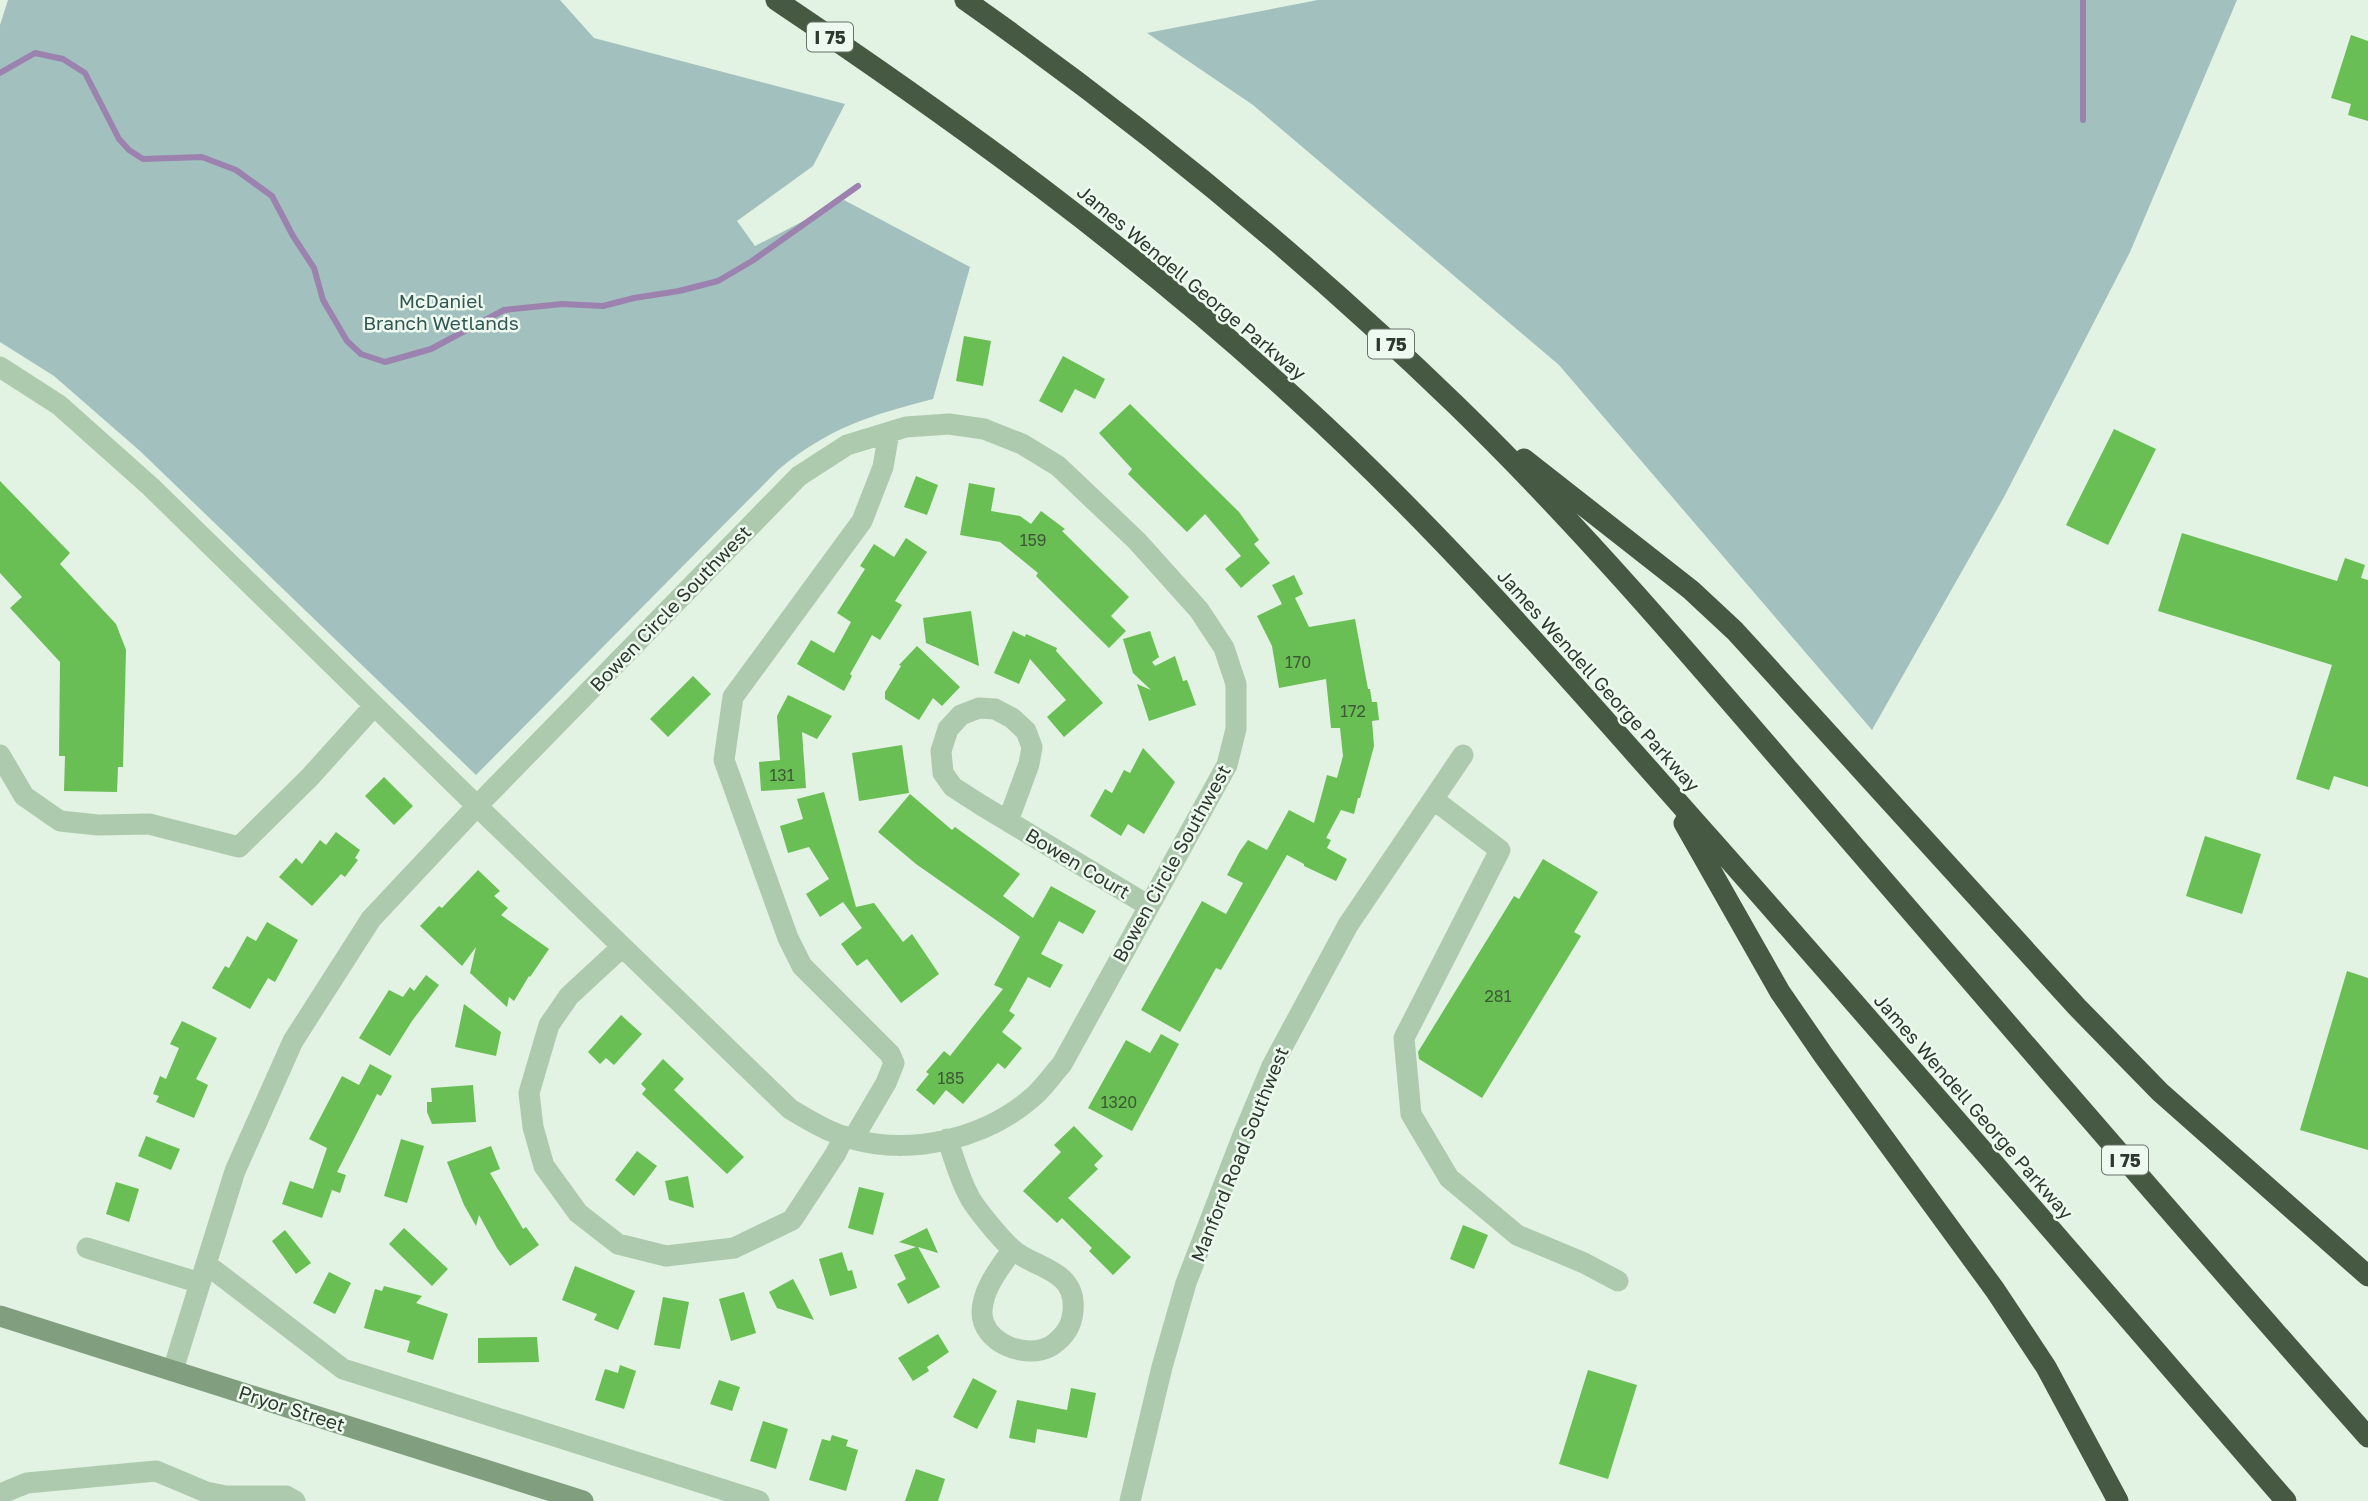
<svg xmlns="http://www.w3.org/2000/svg" width="2368" height="1501" viewBox="0 0 2368 1501" font-family="'Golos Text',sans-serif">
	<style>
		.green { fill: #a2c1be }
		.lines { fill: none; stroke-linecap: round; stroke-linejoin: round }
		.stream { stroke: #9c82ae; stroke-width: 6 }
		.building { fill: #69bf53 }
		.street { stroke: #aecaae; stroke-width: 21 }
		.secondary { stroke: #819e7f; stroke-width: 21 }
		.highway { stroke: #465943; stroke-width: 21 }
		.labels { text-anchor: middle; dominant-baseline: central; stroke-width: 5; stroke-linejoin: round; paint-order: stroke }
		.number-label { font-size: 16px; fill: #3c5a36 }
		.shield { fill: #eefaef; stroke: #677366; stroke-width: 2 }
		.shield-label { font-size: 18px; font-weight: bold; fill: #2d392c }
		.street-label { font-size: 19px; fill: #2d392c; stroke: #eefaef }
		.park-label { font-size: 19px; fill: #315653; stroke: #eefaef }
	</style>
	<rect width="100%" height="100%" fill="#e2f2e3"/>
	<path class="green" d="M 8,0 L 560,0 L 594,38 L 845,104 L 813,166 L 737,221 L 755,246 L 844,200 L 970,267 L 933,399 C 871,415 828,428 778,470 L 476,775 L 140,451 L 54,376 L 0,342 L 0,25 Z
		M 1318,0 L 2237,0 L 2130,252 L 2004,497 L 1872,730 L 1559,365 L 1253,105 L 1147,33 Z"/>
	<g class="lines">
		<path class="stream" d="M 0,73 L 35,53 L 63,59 L 85,73 L 119,139 L 129,150 L 143,159 L 202,157 L 236,170 L 272,196 L 293,236 L 314,268 L 323,300 L 347,341 L 361,354 L 385,362 L 431,349 L 504,310 L 562,304 L 603,306 L 634,298 L 679,291 L 718,281 L 752,261 L 858,186
			M 2083,120 L 2083,0"/>
	</g>
	<path class="building" d="M 2351,35 L 2368,41 L 2368,121 L 2348,115 L 2351,104 L 2331,98 Z
		M 964,336 L 991,341 L 983,386 L 956,381 Z
		M 1063,356 L 1105,379 L 1095,399 L 1075,389 L 1062,413 L 1039,401 Z
		M 1130,404 L 1239,512 L 1259,540 L 1254,544 L 1270,563 L 1241,588 L 1225,569 L 1241,556 L 1205,514 L 1187,532 L 1128,474 L 1132,469 L 1099,433 Z
		M 2114,429 L 2156,449 L 2108,545 L 2066,525 Z
		M 916,476 L 938,485 L 927,515 L 904,507 Z
		M 0,481 L 70,553 L 60,564 L 116,624 L 126,650 L 123,767 L 118,767 L 117,792 L 64,791 L 65,756 L 59,756 L 60,662 L 10,608 L 22,597 L 0,573 Z
		M 969,483 L 995,488 L 991,511 L 1020,516 L 1031,524 L 1041,511 L 1065,529 L 1062,531 L 1129,597 L 1111,616 L 1126,631 L 1109,648 L 1036,576 L 1038,573 L 1000,542 L 960,535 Z
		M 2182,533 L 2337,581 L 2345,558 L 2365,565 L 2361,578 L 2368,580 L 2368,787 L 2334,776 L 2329,790 L 2296,779 L 2332,665 L 2158,611 Z
		M 906,538 L 927,552 L 895,601 L 902,605 L 880,640 L 872,635 L 850,674 L 852,676 L 844,691 L 797,664 L 811,640 L 834,653 L 851,622 L 837,613 L 865,569 L 860,566 L 874,544 L 894,557 Z
		M 1294,575 L 1303,594 L 1295,598 L 1309,627 L 1355,619 L 1368,689 L 1370,689 L 1372,702 L 1377,702 L 1379,720 L 1372,721 L 1374,746 L 1360,798 L 1358,798 L 1354,814 L 1341,810 L 1326,838 L 1331,840 L 1327,848 L 1347,859 L 1336,881 L 1304,866 L 1304,864 L 1287,855 L 1221,970 L 1216,968 L 1180,1032 L 1141,1010 L 1202,901 L 1226,914 L 1243,883 L 1227,875 L 1240,851 L 1248,840 L 1267,850 L 1289,810 L 1314,823 L 1327,775 L 1337,778 L 1343,756 L 1340,728 L 1331,728 L 1326,679 L 1279,688 L 1272,646 L 1257,616 L 1282,604 L 1272,585 Z
		M 971,611 L 979,666 L 926,643 L 923,618 Z
		M 1013,631 L 1025,637 L 1026,634 L 1057,648 L 1056,651 L 1103,703 L 1064,737 L 1047,717 L 1066,700 L 1030,659 L 1019,684 L 994,673 Z
		M 1150,631 L 1159,657 L 1152,662 L 1155,666 L 1175,656 L 1183,681 L 1187,680 L 1196,705 L 1149,721 L 1137,684 L 1151,690 L 1133,673 L 1123,639 Z
		M 917,646 L 960,687 L 942,706 L 933,698 L 919,720 L 885,699 L 885,692 L 901,666 L 899,665 Z
		M 693,676 L 711,694 L 668,737 L 650,719 Z
		M 788,695 L 832,716 L 817,739 L 802,732 L 806,788 L 761,791 L 759,762 L 780,760 L 777,716 Z
		M 902,745 L 909,793 L 859,801 L 852,753 Z
		M 1143,748 L 1175,782 L 1144,834 L 1128,824 L 1121,836 L 1090,816 L 1105,789 L 1112,793 L 1124,770 L 1130,773 Z
		M 384,777 L 413,806 L 394,825 L 365,796 Z
		M 824,792 L 856,907 L 874,903 L 903,942 L 912,934 L 939,974 L 901,1003 L 867,959 L 857,966 L 841,944 L 862,928 L 843,902 L 820,917 L 806,894 L 829,879 L 809,847 L 788,853 L 780,826 L 803,819 L 797,799 Z
		M 910,794 L 952,830 L 955,827 L 1020,874 L 1003,896 L 1033,918 L 1051,886 L 1096,911 L 1083,934 L 1059,921 L 1041,954 L 1063,965 L 1050,988 L 1028,977 L 1009,1011 L 1015,1015 L 1002,1032 L 1022,1048 L 1005,1069 L 998,1063 L 963,1104 L 946,1090 L 934,1105 L 916,1090 L 929,1074 L 926,1072 L 944,1051 L 950,1056 L 1003,989 L 994,985 L 1020,937 L 916,864 L 878,832 Z
		M 336,832 L 360,850 L 355,858 L 358,860 L 345,877 L 341,874 L 312,906 L 279,877 L 296,858 L 302,864 L 320,840 L 326,845 Z
		M 2205,836 L 2261,854 L 2242,914 L 2186,896 Z
		M 1543,859 L 1598,892 L 1574,932 L 1581,936 L 1482,1098 L 1419,1059 L 1418,1052 L 1514,896 L 1519,899 Z
		M 478,870 L 500,891 L 494,896 L 508,908 L 501,915 L 549,949 L 530,977 L 529,976 L 514,1001 L 509,997 L 507,1007 L 470,973 L 476,947 L 462,966 L 420,926 L 439,906 L 442,908 Z
		M 267,922 L 298,940 L 275,982 L 268,978 L 250,1009 L 212,988 L 225,966 L 229,968 L 247,936 L 256,941 Z
		M 2347,971 L 2368,978 L 2368,1150 L 2300,1130 Z
		M 426,975 L 439,985 L 412,1021 L 390,1056 L 359,1038 L 389,990 L 403,997 L 410,987 L 414,991 Z
		M 464,1004 L 501,1032 L 496,1056 L 455,1047 Z
		M 621,1015 L 642,1034 L 614,1065 L 606,1058 L 600,1064 L 588,1052 Z
		M 182,1021 L 217,1038 L 196,1079 L 208,1085 L 194,1118 L 156,1102 L 159,1096 L 153,1094 L 160,1076 L 166,1079 L 179,1048 L 170,1044 Z
		M 1161,1034 L 1179,1044 L 1132,1131 L 1088,1108 L 1126,1040 L 1150,1053 Z
		M 663,1059 L 684,1079 L 674,1090 L 744,1157 L 727,1174 L 642,1094 L 646,1089 L 641,1084 Z
		M 370,1064 L 392,1076 L 381,1096 L 377,1094 L 337,1172 L 346,1175 L 340,1193 L 332,1190 L 322,1218 L 282,1204 L 290,1181 L 313,1189 L 327,1148 L 309,1139 L 342,1076 L 359,1085 Z
		M 473,1085 L 476,1122 L 432,1124 L 427,1112 L 427,1102 L 432,1102 L 431,1088 Z
		M 1074,1126 L 1103,1156 L 1094,1165 L 1098,1169 L 1068,1198 L 1131,1257 L 1113,1275 L 1089,1251 L 1092,1248 L 1062,1218 L 1057,1223 L 1023,1191 L 1061,1152 L 1054,1145 Z
		M 146,1136 L 180,1149 L 171,1170 L 138,1156 Z
		M 401,1139 L 424,1146 L 407,1203 L 384,1196 Z
		M 491,1146 L 500,1169 L 490,1173 L 523,1229 L 526,1227 L 539,1245 L 510,1266 L 497,1248 L 479,1215 L 476,1226 L 464,1205 L 447,1162 Z
		M 637,1151 L 657,1166 L 634,1196 L 615,1180 Z
		M 688,1176 L 694,1208 L 669,1200 L 665,1181 Z
		M 116,1182 L 139,1189 L 129,1222 L 106,1214 Z
		M 859,1187 L 884,1193 L 873,1235 L 848,1228 Z
		M 1463,1225 L 1488,1235 L 1474,1269 L 1450,1259 Z
		M 404,1228 L 448,1269 L 432,1286 L 389,1244 Z
		M 927,1228 L 938,1253 L 918,1247 L 940,1287 L 908,1304 L 897,1284 L 906,1279 L 894,1255 L 916,1247 L 899,1242 Z
		M 285,1230 L 311,1263 L 296,1274 L 272,1241 Z
		M 842,1252 L 848,1271 L 852,1270 L 857,1288 L 830,1296 L 819,1259 Z
		M 575,1266 L 635,1291 L 618,1330 L 594,1320 L 597,1314 L 562,1300 Z
		M 329,1272 L 351,1283 L 335,1314 L 313,1303 Z
		M 793,1279 L 803,1298 L 814,1320 L 777,1308 L 769,1292 Z
		M 384,1286 L 422,1296 L 416,1303 L 448,1314 L 433,1360 L 407,1352 L 410,1341 L 364,1328 L 375,1289 L 382,1291 Z
		M 744,1292 L 756,1333 L 731,1341 L 719,1299 Z
		M 663,1297 L 689,1302 L 680,1349 L 654,1345 Z
		M 938,1334 L 949,1352 L 927,1367 L 929,1371 L 913,1381 L 898,1358 Z
		M 537,1337 L 539,1362 L 478,1363 L 478,1338 Z
		M 620,1365 L 636,1371 L 624,1409 L 595,1400 L 605,1369 L 618,1373 Z
		M 1588,1370 L 1637,1385 L 1608,1479 L 1559,1464 Z
		M 973,1378 L 997,1391 L 977,1429 L 953,1417 Z
		M 719,1380 L 740,1387 L 732,1411 L 710,1404 Z
		M 1071,1388 L 1096,1393 L 1087,1438 L 1037,1429 L 1035,1443 L 1009,1438 L 1017,1400 L 1067,1410 Z
		M 763,1421 L 788,1429 L 776,1469 L 750,1461 Z
		M 832,1435 L 848,1440 L 846,1446 L 858,1450 L 846,1491 L 809,1480 L 822,1439 L 830,1441 Z
		M 916,1469 L 945,1479 L 938,1501 L 905,1501 Z"/>
	<g class="lines">
		<path class="street" d="M 0,367 L 59,405 L 151,487 L 477,806 L 371,919 L 293,1041 L 235,1171 L 173,1370
			M 949,424 L 984,429 L 1022,444 L 1058,466 L 1137,541 L 1199,610 L 1224,648 L 1236,684 L 1236,729 L 1227,765 L 1062,1064 C 1053,1074 1044,1087 1034,1096 C 987,1138 913,1156 852,1139 C 830,1133 810,1121 790,1109 L 477,806 L 799,476 L 847,445 L 906,427 Z
			M 0,755 L 24,796 L 60,821 L 98,825 L 149,824 L 239,847 L 310,777 L 374,706
			M 1433,799 L 1500,850 L 1404,1038 L 1411,1114 L 1449,1178 L 1517,1235 L 1584,1263 L 1618,1281
			M 1008,821 L 1029,764 L 1032,747 L 1026,731 L 1012,718 L 995,709 L 979,708 L 961,715 L 948,729 L 941,751 L 943,773 L 953,787 L 981,805 L 1149,906
			M 622,947 L 569,996 L 549,1025 L 529,1093 L 533,1127 L 544,1166 L 578,1213 L 618,1244 L 666,1256 L 734,1248 L 792,1220 L 836,1153 L 844,1136
			M 853,1139 L 886,1083 L 894,1063 L 890,1054 L 802,966 L 788,938 L 724,760 L 733,697 L 862,521 L 883,467 L 889,432
			M 947,1139 C 954,1157 959,1177 968,1194 C 973,1206 1001,1239 1011,1248 C 1033,1269 1077,1268 1073,1311 C 1072,1326 1063,1338 1051,1346 C 1026,1360 981,1343 982,1311 C 983,1288 1000,1268 1012,1250
			M 87,1248 L 200,1283
			M 206,1264 L 343,1369 L 759,1501
			M 0,1494 L 27,1483 L 156,1471 L 206,1492 L 226,1496 L 286,1496 L 295,1501
			M 1130,1501 L 1162,1367 L 1186,1283 L 1243,1135 L 1272,1066 L 1348,925 L 1463,755"/>
		<path class="secondary" d="M 0,1316 L 583,1501"/>
		<path class="highway" d="M 776,0 C 958,122 1134,250 1295,398 C 1444,533 1575,686 1708,836 C 1903,1056 2093,1279 2286,1501
			M 965,0 C 1139,122 1303,257 1456,405 C 1596,541 1722,693 1850,841 C 2022,1040 2193,1240 2368,1437
			M 1524,459 L 1691,590 L 1735,631 L 2077,1007 L 2160,1092 L 2368,1276
			M 1684,823 L 1780,992 L 1824,1056 L 1995,1290 L 2046,1367 L 2118,1501"/>
	</g>
	<g class="labels">
		<g class="number-label">
			<text x="1033" y="540">159</text>
			<text x="1298" y="662">170</text>
			<text x="1353" y="711">172</text>
			<text x="782" y="775">131</text>
			<text x="1498" y="996">281</text>
			<text x="951" y="1078">185</text>
			<text x="1119" y="1102">1320</text>
		</g>
		<g class="shield">
			<rect x="807" y="22.5" width="46" height="29" rx="5"/>
			<rect x="1368" y="329.5" width="46" height="29" rx="5"/>
			<rect x="2102" y="1145.5" width="46" height="29" rx="5"/>
		</g>
		<g class="shield-label">
			<text x="830" y="37">I 75</text>
			<text x="1391" y="344">I 75</text>
			<text x="2125" y="1160">I 75</text>
		</g>
		<g class="street-label">
			<text transform="translate(1192 282) rotate(40)">James Wendell George Parkway</text>
			<text transform="translate(670 608) rotate(-46)">Bowen Circle Southwest</text>
			<text transform="translate(1599 680) rotate(48)">James Wendell George Parkway</text>
			<text transform="translate(1078 863) rotate(31)">Bowen Court</text>
			<text transform="translate(1171 863) rotate(-61)">Bowen Circle Southwest</text>
			<text transform="translate(1974 1106) rotate(49)">James Wendell George Parkway</text>
			<text transform="translate(1239 1154) rotate(-68)">Manford Road Southwest</text>
			<text transform="translate(292 1408) rotate(18)">Pryor Street</text>
		</g>
		<g class="park-label">
			<text x="441" y="300">McDaniel<tspan x="441" dy="22">Branch Wetlands</tspan></text>
		</g>
	</g>
</svg>
